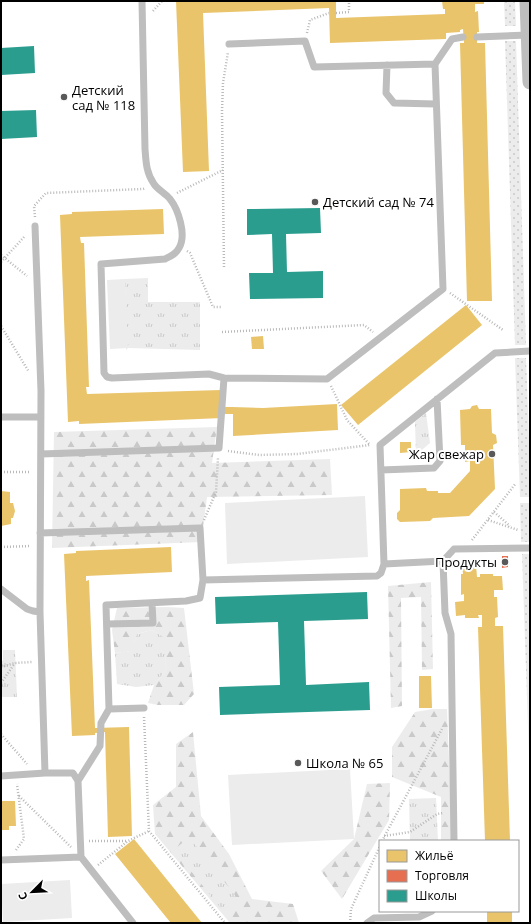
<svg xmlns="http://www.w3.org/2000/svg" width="531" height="924" viewBox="0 0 531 924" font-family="'Open Sans',sans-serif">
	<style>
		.grass { fill: url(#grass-dots) }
		.forest { fill: url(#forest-firs) }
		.park { fill: url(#park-tufts) }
		.pitch { fill: #ececec }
		.homes { fill: #e9c46a }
		.shops { fill: #e76f51 }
		.schools { fill: #2a9d8f }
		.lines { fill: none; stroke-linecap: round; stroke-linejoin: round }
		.path { stroke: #b9b9b9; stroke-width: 2.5; stroke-dasharray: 1 2; stroke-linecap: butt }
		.lane { stroke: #bebebe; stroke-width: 7 }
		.street { stroke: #bebebe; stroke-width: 15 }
		.poi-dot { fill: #595959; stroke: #fff; stroke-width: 1.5 }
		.labels { text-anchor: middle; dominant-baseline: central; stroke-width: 4; stroke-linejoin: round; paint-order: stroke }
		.poi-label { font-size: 13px; fill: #000; stroke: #fff; text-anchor: start }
	</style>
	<defs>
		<pattern id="grass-dots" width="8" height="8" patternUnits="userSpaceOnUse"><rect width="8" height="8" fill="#ececec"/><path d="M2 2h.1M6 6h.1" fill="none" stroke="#c9c9c9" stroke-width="1.8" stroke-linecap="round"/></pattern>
		<pattern id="forest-firs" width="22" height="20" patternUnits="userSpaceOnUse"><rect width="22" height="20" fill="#ececec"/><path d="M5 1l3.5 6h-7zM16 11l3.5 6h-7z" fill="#c9c9c9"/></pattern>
		<pattern id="park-tufts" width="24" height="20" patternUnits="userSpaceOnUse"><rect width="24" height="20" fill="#ececec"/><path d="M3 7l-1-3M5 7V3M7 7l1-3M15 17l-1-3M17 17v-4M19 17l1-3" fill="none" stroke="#c9c9c9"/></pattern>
	</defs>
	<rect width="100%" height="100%" fill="#fff"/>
	<path class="grass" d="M 504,1 L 515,1 L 516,26 L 505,26 Z
		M 505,41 L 516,41 L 526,345 L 515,345 Z
		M 515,358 L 526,358 L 530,464 L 530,497 L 520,497 Z
		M 520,503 L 530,503 L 530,542 L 521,542 Z
		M 522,554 L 530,554 L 530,784 Z"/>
	<path class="forest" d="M 217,427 L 212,463 L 330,459 L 332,495 L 207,497 L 201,542 L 52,548 L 54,432 Z
		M 431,582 L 433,669 L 422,670 L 421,597 L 401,598 L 402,706 L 391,708 L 388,586 Z
		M 167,607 L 184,608 L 194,694 L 184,705 L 158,705 L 148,703 L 154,685 L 166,670 L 164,638 L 152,630 L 137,634 L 131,651 L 115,653 L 112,630 L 117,608 Z
		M 433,709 L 447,709 L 452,836 L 451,841 L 441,841 L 441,797 L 392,777 L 392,747 L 415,712 Z
		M 193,732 L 201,816 L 229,854 L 252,899 L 293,904 L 299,923 L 230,923 L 155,834 L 153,805 L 176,787 L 176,744 Z
		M 390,783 L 389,820 L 342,899 L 321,871 L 354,839 L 367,784 Z"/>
	<path class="park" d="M 148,278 L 148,302 L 200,302 L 200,350 L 128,348 L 126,350 L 125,279 Z
		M 426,413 L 430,443 L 416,455 L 415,422 Z
		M 152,630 L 165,638 L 166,670 L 154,685 L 136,687 L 117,684 L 115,653 L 130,651 L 137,634 Z
		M 3,650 L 15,650 L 17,697 L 1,697 L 1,661 L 3,661 Z
		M 436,798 L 438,841 L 410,841 L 409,799 Z
		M 189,837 L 238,899 L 223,911 L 174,850 Z"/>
	<path class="pitch" d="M 125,279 L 128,348 L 110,349 L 107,280 Z
		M 365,496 L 368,557 L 227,564 L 225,503 Z
		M 350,769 L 354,839 L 232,845 L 228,775 Z
		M 70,880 L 72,918 L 3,922 L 1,884 Z"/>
	<path class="homes" d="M 176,1 L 336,1 L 336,18 L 445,14 L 445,9 L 443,9 L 442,1 L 484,1 L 484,4 L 475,4 L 475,12 L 478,11 L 479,32 L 477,32 L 477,43 L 485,43 L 492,301 L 467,301 L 460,43 L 464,43 L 463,29 L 460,30 L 460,32 L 446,33 L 446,39 L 330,43 L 329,8 L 203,13 L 209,171 L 183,172 Z
		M 163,209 L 164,234 L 80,237 L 81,243 L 84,243 L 89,387 L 86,387 L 87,394 L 221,390 L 222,407 L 232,407 L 263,408 L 337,404 L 338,430 L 233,436 L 233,414 L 222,414 L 222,418 L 79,424 L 79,421 L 68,422 L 60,215 L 72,214 L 72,212 Z
		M 466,305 L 482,325 L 358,425 L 341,405 Z
		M 263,336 L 264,349 L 252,349 L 251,337 Z
		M 477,405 L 479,409 L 491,409 L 492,433 L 496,435 L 497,443 L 493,445 L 495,489 L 469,516 L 433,518 L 430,521 L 400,522 L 397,519 L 397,513 L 400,510 L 400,489 L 426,488 L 427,491 L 438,491 L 438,493 L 450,493 L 470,471 L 470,461 L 465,462 L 465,445 L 461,445 L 460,410 L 470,409 L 472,406 Z
		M 400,442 L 411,442 L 411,452 L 400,453 Z
		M 1,491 L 10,492 L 10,503 L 13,503 L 15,511 L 13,518 L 11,518 L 11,524 L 1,526 Z
		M 171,547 L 172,572 L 86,576 L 86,581 L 89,580 L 95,728 L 129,727 L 132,836 L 108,837 L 105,732 L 95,733 L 95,735 L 72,736 L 64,554 L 76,553 L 76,551 Z
		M 476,565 L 477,577 L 480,577 L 480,574 L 493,574 L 493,576 L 502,576 L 503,590 L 494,590 L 494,597 L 497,597 L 498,617 L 495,618 L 495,626 L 503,626 L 510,841 L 485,841 L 478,627 L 482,627 L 482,615 L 478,615 L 479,618 L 465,618 L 465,615 L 456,616 L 455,602 L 464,601 L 464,594 L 461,595 L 461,574 L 463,574 L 462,566 Z
		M 419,676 L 431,676 L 432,708 L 419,708 Z
		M 1,801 L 15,801 L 16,826 L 9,826 L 9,830 L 1,830 Z
		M 134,839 L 202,923 L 171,923 L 166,917 L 115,854 Z
		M 487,911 L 512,911 L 512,923 L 487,923 Z"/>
	<path class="shops" d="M 502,556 L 508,556 L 508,567 L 502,568 Z"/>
	<path class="schools" d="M 34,46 L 35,73 L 1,75 L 1,48 Z
		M 36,110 L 37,137 L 1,139 L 1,111 Z
		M 320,208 L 321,233 L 286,234 L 287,272 L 323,271 L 323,298 L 250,299 L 249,273 L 273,273 L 272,234 L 247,235 L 247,209 Z
		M 367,592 L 368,619 L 304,621 L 306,685 L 369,682 L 370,710 L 220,715 L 219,687 L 280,685 L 278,622 L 216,624 L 215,597 Z"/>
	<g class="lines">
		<path class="path" d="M 153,11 L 162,1
			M 336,13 L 349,12 L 349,1
			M 307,33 L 310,20 L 329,13
			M 177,193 L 223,170
			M 35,217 L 34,206 L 46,193 L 143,189 L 146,188
			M 187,251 L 190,253 L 213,307 L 221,307
			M 1,255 L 27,276
			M 1,262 L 25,236
			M 224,267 L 222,111 L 223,83 L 228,52
			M 450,293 L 503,330
			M 1,326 L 29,372
			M 222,332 L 364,325 L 373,332
			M 331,386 L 347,420 L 370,445
			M 228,451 L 259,455 L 297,454 L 370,445
			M 1,472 L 30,472
			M 494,512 L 510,526
			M 204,520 L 216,492 L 218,458
			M 488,520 L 518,530
			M 472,540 L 516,483
			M 1,547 L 30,546
			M 1,667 L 15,663 L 32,662
			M 1,683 L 15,663
			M 144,717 L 149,831 L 225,923
			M 1,734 L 27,764
			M 19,796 L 71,847
			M 384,836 L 410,832 L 437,814 L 443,813
			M 89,841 L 128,841
			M 382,841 L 442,729
			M 16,850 L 24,839 L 17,784
			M 98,865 L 128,841 L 149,831
			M 350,923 L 351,909 L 380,846"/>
		<path class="lane" d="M 142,1 L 145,149 C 146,161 146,173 154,184 C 158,190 165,193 170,199 C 178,209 187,235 179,248 C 176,254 171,256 165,259 L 101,264 L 104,373 L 107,377 L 112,378 L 209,374 L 224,378 L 327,379 L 443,289 L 435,64
			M 477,37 L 528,35
			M 229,44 L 305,41 L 314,67 L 435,64 L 452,39 L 463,37
			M 387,65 L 386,93 L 394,103 L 436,104
			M 35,226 L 41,391 L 40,612 L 45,773
			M 530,351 L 495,353 L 380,445 L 384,564 L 443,561 L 454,549 L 530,548
			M 1,417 L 41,417
			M 41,454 L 219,448 L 224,378
			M 381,470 L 434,468 L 440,461 L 437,399
			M 40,533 L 200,528 L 203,580 L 200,598 L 186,601 L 106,605 L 109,709 L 144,708
			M 443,561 L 445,613 L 451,634 L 454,841
			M 203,580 L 377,576 L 381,573 L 384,564
			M 1,589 L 27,609 L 33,611 L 40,612
			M 107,624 L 153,623 L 152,603
			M 1,776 L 45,773 L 73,773 L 78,781 L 81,857 L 1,860
			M 78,781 L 100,746 L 101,723 L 109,709
			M 81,857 L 133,923
			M 367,923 L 374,918 L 419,917 L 432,911"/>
		<path class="street" d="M 527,1 L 530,82"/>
	</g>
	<g class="poi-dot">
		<circle cx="64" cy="97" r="4"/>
		<circle cx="315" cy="202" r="4"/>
		<circle cx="492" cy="454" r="4"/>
		<circle cx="505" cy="562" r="4"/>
		<circle cx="298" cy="763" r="4"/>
	</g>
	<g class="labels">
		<g class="poi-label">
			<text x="72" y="90">Детский<tspan x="72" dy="15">сад № 118</tspan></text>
			<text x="323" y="202">Детский сад № 74</text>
			<text x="484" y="454" text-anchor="end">Жар свежар</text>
			<text x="497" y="562" text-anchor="end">Продукты</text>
			<text x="306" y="763">Школа № 65</text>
		</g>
	</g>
	<rect width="531" height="924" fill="none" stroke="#000000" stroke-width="4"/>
	<rect x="379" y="840" width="140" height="72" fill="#ffffff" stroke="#999999"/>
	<rect x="387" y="850" width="20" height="12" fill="#e9c46a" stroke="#999999"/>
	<text x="415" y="860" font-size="12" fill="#000000">Жильё</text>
	<rect x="387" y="870" width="20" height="12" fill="#e76f51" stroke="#999999"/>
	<text x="415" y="880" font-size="12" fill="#000000">Торговля</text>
	<rect x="387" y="890" width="20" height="12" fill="#2a9d8f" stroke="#999999"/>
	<text x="415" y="900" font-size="12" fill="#000000">Школы</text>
	<g transform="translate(32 892) rotate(246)" stroke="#ffffff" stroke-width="3" paint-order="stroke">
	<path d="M0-3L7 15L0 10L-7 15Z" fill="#000000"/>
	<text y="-6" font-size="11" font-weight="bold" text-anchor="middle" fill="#000000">С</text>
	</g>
</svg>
